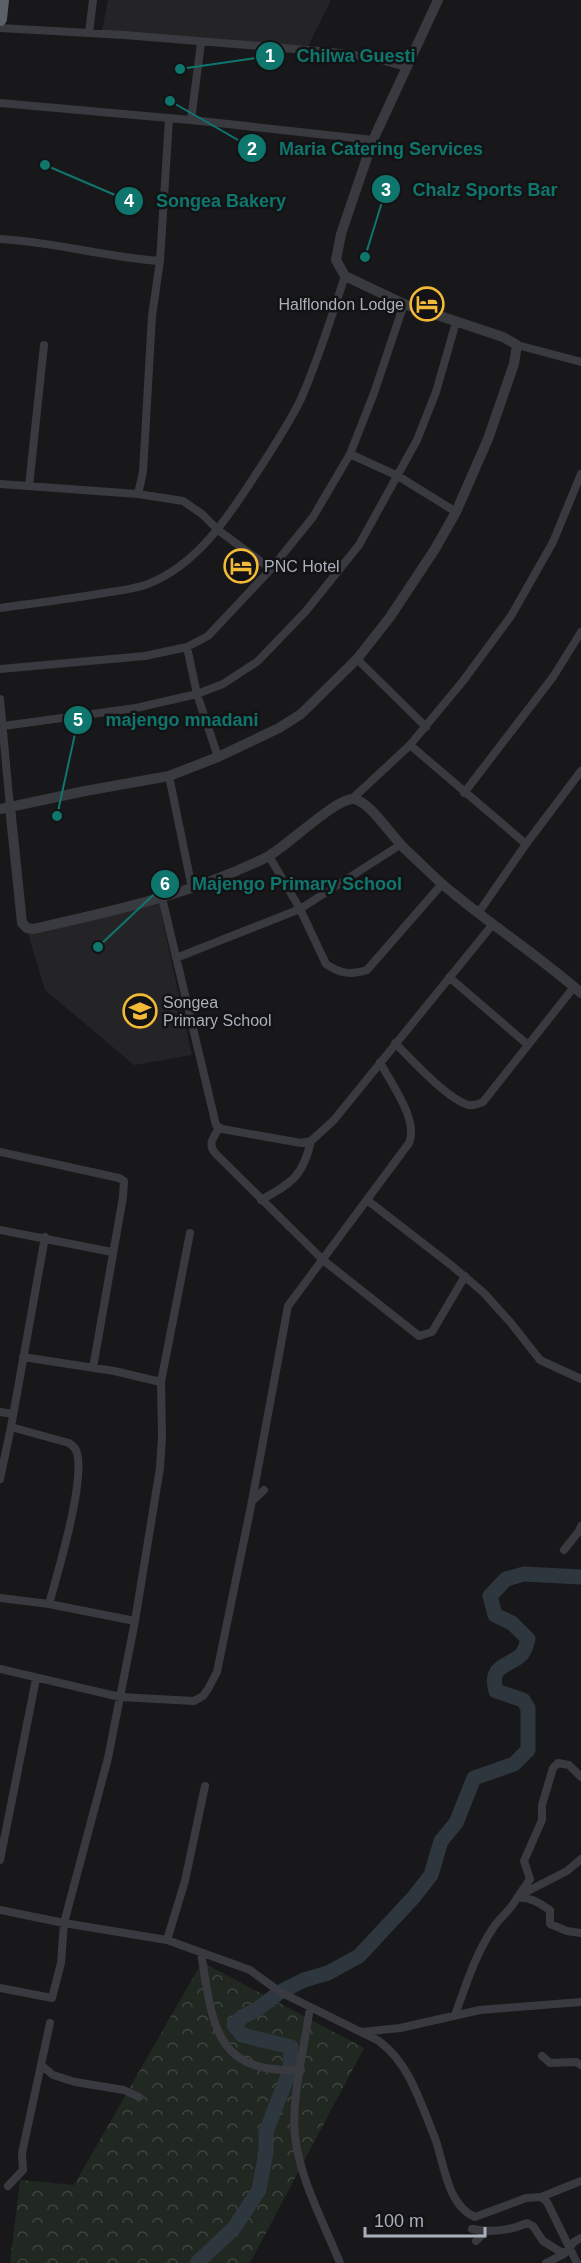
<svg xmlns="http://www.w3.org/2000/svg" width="581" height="2263" viewBox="0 0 581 2263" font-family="Arial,sans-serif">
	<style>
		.built { fill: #242427 }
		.forest { fill: url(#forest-crowns) }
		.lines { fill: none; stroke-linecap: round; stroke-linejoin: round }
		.river { stroke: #2e373e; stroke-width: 15 }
		.minor { stroke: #393a3f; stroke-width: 8 }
		.tertiary { stroke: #393a3f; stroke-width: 10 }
		.trunk { stroke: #5d6067; stroke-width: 14 }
		.labels { text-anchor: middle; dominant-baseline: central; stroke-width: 5; stroke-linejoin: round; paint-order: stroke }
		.poi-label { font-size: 16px; fill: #aaafba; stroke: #131315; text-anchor: start }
		.leader { fill: none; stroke: #0f766e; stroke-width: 2 }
		.callout-dot { fill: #0f766e; stroke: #131315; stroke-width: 2 }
		.mark-label { font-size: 18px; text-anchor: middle; font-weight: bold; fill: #fff }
		.callout-label { font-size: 18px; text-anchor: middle; font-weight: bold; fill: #0f766e; stroke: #131315; stroke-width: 5; stroke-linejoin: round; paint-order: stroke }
	</style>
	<defs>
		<pattern id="forest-crowns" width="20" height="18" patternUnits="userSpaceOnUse" patternTransform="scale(1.5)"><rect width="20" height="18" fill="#202821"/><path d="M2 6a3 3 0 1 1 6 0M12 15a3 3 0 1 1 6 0" fill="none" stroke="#3e453f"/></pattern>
	</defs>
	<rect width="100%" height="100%" fill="#18181a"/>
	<path class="built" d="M 108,0 L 331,0 L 308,46 L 102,31 Z
		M 159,904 L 192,1055 L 134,1065 L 45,990 L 27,930 Z"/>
	<path class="forest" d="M 202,1962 L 364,2048 L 250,2263 L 10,2263 L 20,2180 L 74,2185 Z"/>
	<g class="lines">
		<path class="river" d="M 197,2263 L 234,2228 L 259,2190 L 266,2152 L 266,2132 L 290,2070 L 291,2047 L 242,2035 L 234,2025 L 242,2017 L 256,2010 L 280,1992 L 304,1980 L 328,1973 L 359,1956 L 413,1898 L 431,1875 L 441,1841 L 456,1823 L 474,1778 L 514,1764 L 528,1750 L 528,1708 L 523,1700 L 496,1691 C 488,1663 512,1666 522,1654 C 525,1650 527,1643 528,1639 L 512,1623 L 495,1615 L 490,1596 L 506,1579 L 524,1574 L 581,1577"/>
		<path class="minor" d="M 0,28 L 124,35 L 332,52 L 373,58 L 406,67
			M 89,33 L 93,0
			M 0,103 L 191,120 L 373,140
			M 191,120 L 201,43
			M 0,239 C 54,242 106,257 160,261
			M 517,345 L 581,362
			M 350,454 L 398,476 L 456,512
			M 0,484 L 138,494 L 183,501 L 202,514 L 218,530 L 271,569
			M 29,486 L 44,345
			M 138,494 L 143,472 L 152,316 L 160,261 L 169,119
			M 0,608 C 35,603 69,599 104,593 C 119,591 134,589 148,584 C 199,564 230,514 258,471 C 273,448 288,425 300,401 C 318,361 331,318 345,276
			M 187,647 L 197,694 L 218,757
			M 357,659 L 426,727
			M 0,669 L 145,656 L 187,647 L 208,636 L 271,569 L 313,517 L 350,454 L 374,393 L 404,304
			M 0,699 L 10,807
			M 3,726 L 136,708 L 197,694 L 223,684 L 258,661 L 306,611 L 359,545 L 417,440 L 436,392 L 456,322
			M 410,745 L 526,844
			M 169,776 L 192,888
			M 464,793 L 553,677 L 581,632
			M 352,799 L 410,745 L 463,681 L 511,616 L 553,542 L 581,474
			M 269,856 L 300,909 L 326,964 C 340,974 352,975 367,970 L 442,884
			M 162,898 L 216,1125 L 222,1129 L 301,1143 L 311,1141 L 334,1120 L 493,924
			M 479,912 L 526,844 L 581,771
			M 176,958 L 300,909 L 400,845
			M 449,977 L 528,1045
			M 395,1043 C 411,1059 449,1101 469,1105 C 474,1106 478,1104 483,1102 L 574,987
			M 219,1128 C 213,1138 207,1145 216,1154 L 323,1260 L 419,1336 L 432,1332 L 465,1276
			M 0,1152 L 119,1178 L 124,1181 L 123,1197 L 93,1368
			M 261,1200 C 292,1183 303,1176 311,1141
			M 367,1200 L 451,1265 L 484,1293 L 511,1323 L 540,1360 L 581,1379
			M 0,1230 L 112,1252
			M 23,1357 L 114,1371 L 161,1382
			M 0,1412 L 13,1414
			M 11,1427 L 69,1443 C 73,1446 76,1448 77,1453 C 85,1482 58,1572 49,1604
			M 0,1479 L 11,1427 L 45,1237
			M 252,1501 L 264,1490
			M 564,1550 L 579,1531 L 581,1526
			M 0,1598 L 49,1604 L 135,1621
			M 0,1669 L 120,1697 L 194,1701 L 203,1696 L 208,1689 L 217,1672 L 252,1501 L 288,1306 L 409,1143 C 419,1120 391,1084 380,1062
			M 0,1860 L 36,1679
			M 524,1893 L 567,1871 L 581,1859
			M 517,1898 L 530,1879 L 524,1861 L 542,1820 L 542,1805 L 553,1768 L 558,1763 L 569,1765 L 581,1777
			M 0,1910 L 64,1923 L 167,1940 L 250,1970 L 280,1992 L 379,2041 C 392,2051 401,2062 409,2077 C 419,2096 428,2120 436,2141 C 444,2165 448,2206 475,2217 L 526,2198 L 541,2197 L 547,2202 L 577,2263
			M 167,1940 L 185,1881 L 205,1786
			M 201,1953 C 213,2024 213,2074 301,2070
			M 0,1988 L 52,1998 L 61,1963 L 64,1923 L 108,1758 L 135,1621 L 160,1468 L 162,1436 L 161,1382 L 190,1233
			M 310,2007 C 305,2045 291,2098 295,2136 C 300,2180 324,2223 340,2263
			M 455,2015 C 466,1985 475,1955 493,1928 C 500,1917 511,1910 517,1898 C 529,1896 539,1903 550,1910 L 550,1924 L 567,1931 L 581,1933
			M 50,2023 L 41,2065 L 53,2075 L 75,2082 L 124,2090 L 139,2097
			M 362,2032 L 400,2028 L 480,2010 L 581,2002
			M 542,2056 L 550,2063 L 576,2062 L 581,2065
			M 8,2186 L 23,2170 L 22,2153 L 41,2065
			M 541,2197 L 581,2181
			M 472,2229 C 492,2233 509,2231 527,2223 L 533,2226 L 543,2241 L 564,2254
			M 476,2241 L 485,2232
			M 546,2263 L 564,2254 L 574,2242 L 581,2238"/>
		<path class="tertiary" d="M 10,807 L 22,923 L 27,928 L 33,929 C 113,911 193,894 267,857 C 286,847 336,798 353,799 C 369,800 393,838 405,849 C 417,860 429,872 441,883 C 486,922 537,954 581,993
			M 0,809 L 85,791 L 169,776 L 218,757 L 279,728 L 301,714 L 357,659 L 390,617 L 435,549 L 456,512 L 488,439 L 514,364 L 517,345 L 503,337 L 404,304 L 345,276 L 336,260 L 341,234 L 373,140 L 438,0"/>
		<path class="trunk" d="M 0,19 L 2,0"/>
	</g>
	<defs>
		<symbol id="hotel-ring" viewBox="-11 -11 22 22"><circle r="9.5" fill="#131315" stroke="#f3ba37" stroke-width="1.5"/><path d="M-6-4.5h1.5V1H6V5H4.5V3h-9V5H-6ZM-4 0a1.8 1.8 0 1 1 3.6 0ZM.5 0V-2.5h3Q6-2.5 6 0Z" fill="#f3ba37"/></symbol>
		<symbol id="school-ring" viewBox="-11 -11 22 22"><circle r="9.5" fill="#131315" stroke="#f3ba37" stroke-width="1.5"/><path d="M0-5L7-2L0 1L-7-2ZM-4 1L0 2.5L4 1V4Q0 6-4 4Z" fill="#f3ba37"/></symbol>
	</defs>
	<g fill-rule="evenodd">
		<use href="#hotel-ring" x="408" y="285" width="38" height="38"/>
		<use href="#hotel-ring" x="222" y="547" width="38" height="38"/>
		<use href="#school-ring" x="121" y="992" width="38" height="38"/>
	</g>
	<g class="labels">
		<g class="poi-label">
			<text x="404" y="304" text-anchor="end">Halflondon Lodge</text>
			<text x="264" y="566">PNC Hotel</text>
			<text x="163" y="1002">Songea<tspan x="163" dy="18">Primary School</tspan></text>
		</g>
	</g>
	<path class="leader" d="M180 69L270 56M170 101L252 148M365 257L386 189M45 165L129 201M57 816L78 720M98 947L165 884"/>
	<g class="callout-dot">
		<circle cx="180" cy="69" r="6"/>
		<circle cx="170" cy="101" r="6"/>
		<circle cx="365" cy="257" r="6"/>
		<circle cx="45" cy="165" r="6"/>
		<circle cx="57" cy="816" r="6"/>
		<circle cx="98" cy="947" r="6"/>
		<circle cx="270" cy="56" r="15"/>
		<circle cx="252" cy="148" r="15"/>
		<circle cx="386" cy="189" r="15"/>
		<circle cx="129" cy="201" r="15"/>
		<circle cx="78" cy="720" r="15"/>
		<circle cx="165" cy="884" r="15"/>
	</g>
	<g class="mark-label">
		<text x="270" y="62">1</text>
		<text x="252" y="155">2</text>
		<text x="386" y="196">3</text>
		<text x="129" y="207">4</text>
		<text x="78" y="726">5</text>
		<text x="165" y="890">6</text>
	</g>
	<g class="callout-label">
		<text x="356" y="62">Chilwa Guesti</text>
		<text x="381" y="155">Maria Catering Services</text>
		<text x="485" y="196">Chalz Sports Bar</text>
		<text x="221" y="207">Songea Bakery</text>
		<text x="182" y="726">majengo mnadani</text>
		<text x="297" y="890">Majengo Primary School</text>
	</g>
	<path d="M365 2227v9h120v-9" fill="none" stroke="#aaafba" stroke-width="3"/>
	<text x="374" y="2227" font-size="18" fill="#aaafba" stroke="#131315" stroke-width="4.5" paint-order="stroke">100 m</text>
</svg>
